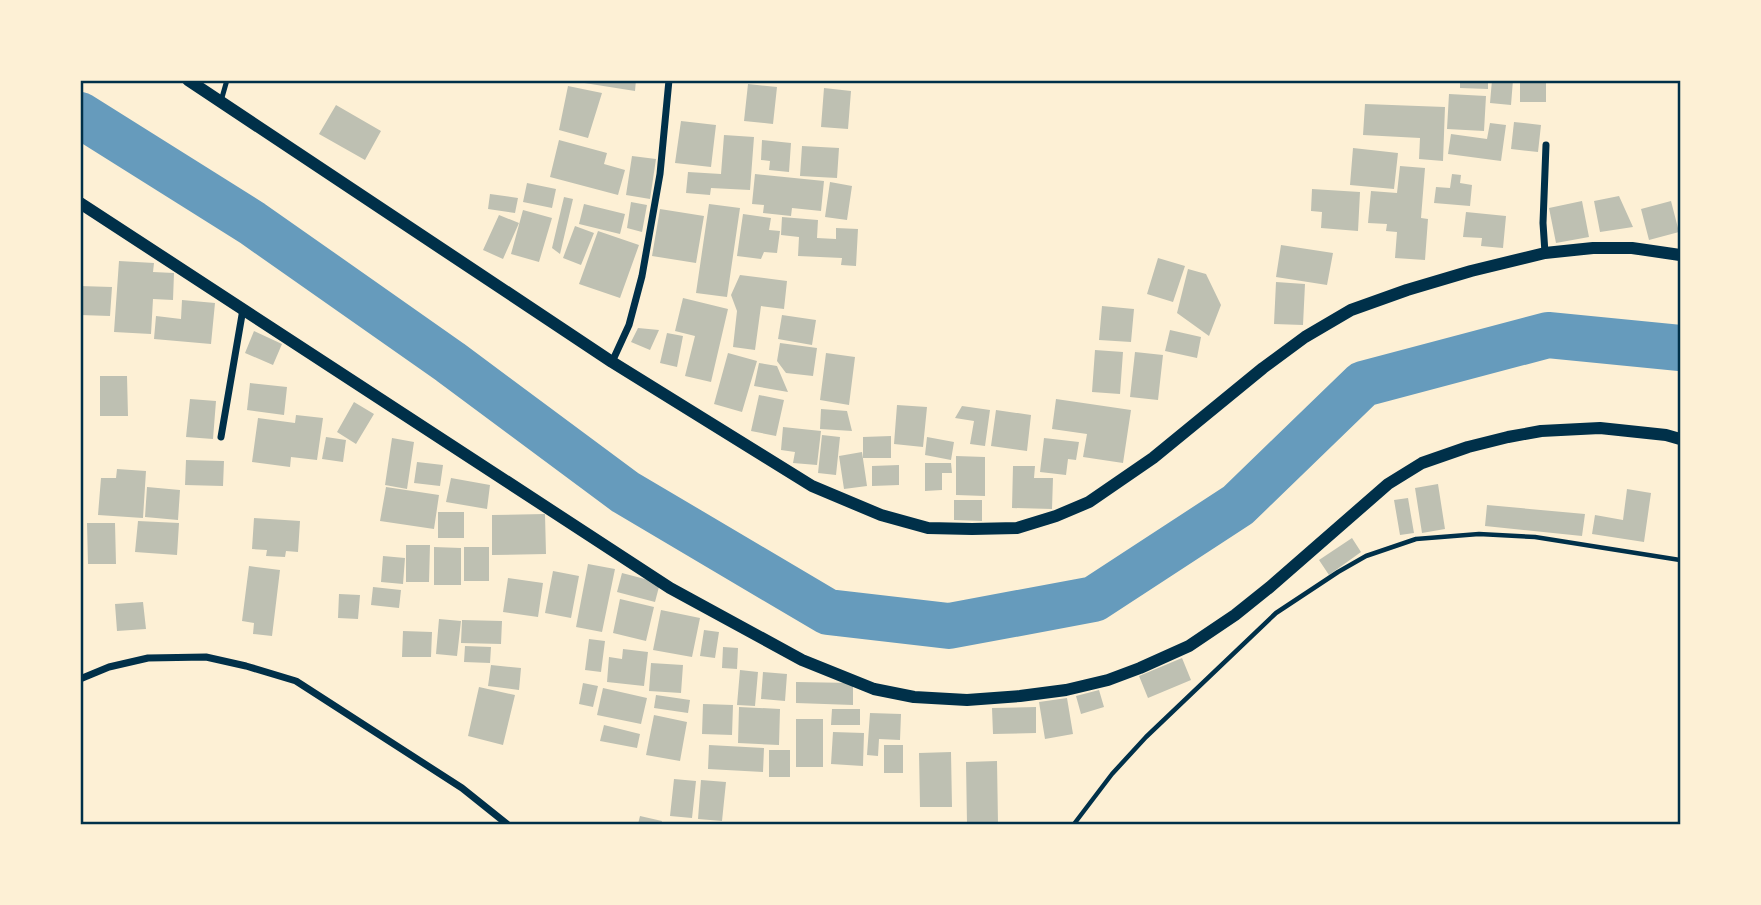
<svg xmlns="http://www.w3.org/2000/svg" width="1761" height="905" viewBox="0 0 1761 905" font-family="'Fira Sans Condensed',sans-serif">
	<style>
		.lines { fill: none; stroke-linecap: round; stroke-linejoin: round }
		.river { stroke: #669bbc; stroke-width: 46 }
		.building { fill: #bec0b2 }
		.path { stroke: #003049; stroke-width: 4.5 }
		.service { stroke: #003049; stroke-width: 5 }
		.minor { stroke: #003049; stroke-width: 7 }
		.tertiary { stroke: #003049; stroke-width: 12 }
		.neatline { fill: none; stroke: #003049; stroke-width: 2.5 }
	</style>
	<rect width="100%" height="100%" fill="#fdf0d5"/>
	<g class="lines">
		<path class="river" d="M 80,115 L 252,223 L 450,362 L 625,492 L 828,612 L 949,626 L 1094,599 L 1238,505 L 1363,384 L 1548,335 L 1680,348"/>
	</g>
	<path class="building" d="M 578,80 L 636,80 L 635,91 L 578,82 Z
		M 1460,80 L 1488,80 L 1488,89 L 1460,88 Z
		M 1492,80 L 1513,80 L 1511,105 L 1490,103 Z
		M 1520,80 L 1546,80 L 1546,102 L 1520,102 Z
		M 748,84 L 777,87 L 773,124 L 744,121 Z
		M 568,86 L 602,93 L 588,138 L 559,130 Z
		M 824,88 L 851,91 L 848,129 L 821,127 Z
		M 1449,94 L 1486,96 L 1484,131 L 1447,129 Z
		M 1365,104 L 1445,107 L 1443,161 L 1419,159 L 1420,138 L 1363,135 Z
		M 336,105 L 381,131 L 365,160 L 319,134 Z
		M 681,121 L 716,125 L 711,167 L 675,163 Z
		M 1514,122 L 1541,125 L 1538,152 L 1511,149 Z
		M 1490,123 L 1506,125 L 1501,161 L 1448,154 L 1451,134 L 1487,139 Z
		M 724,135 L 754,137 L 750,190 L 711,188 L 710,195 L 686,193 L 688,172 L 721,174 Z
		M 559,140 L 607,153 L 604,164 L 625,170 L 618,195 L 550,177 Z
		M 762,140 L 791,143 L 789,172 L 769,170 L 770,161 L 761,160 Z
		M 802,146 L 839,148 L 837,178 L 800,176 Z
		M 1353,148 L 1398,153 L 1394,189 L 1350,185 Z
		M 632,156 L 656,159 L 650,199 L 626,195 Z
		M 1400,166 L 1425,168 L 1421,218 L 1428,219 L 1425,260 L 1395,258 L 1397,232 L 1386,231 L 1387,224 L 1368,223 L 1371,191 L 1397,193 Z
		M 755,174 L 824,181 L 821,211 L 792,208 L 791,216 L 763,213 L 764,205 L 752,204 Z
		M 1452,174 L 1461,175 L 1460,183 L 1472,185 L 1470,206 L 1434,203 L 1436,187 L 1450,188 Z
		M 830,182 L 852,186 L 847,220 L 825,217 Z
		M 527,183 L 556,189 L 552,208 L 523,202 Z
		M 1312,189 L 1360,192 L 1358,231 L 1321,228 L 1322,212 L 1311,211 Z
		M 490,194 L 518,198 L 515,213 L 488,209 Z
		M 1619,196 L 1633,227 L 1600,232 L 1594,201 Z
		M 564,197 L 573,199 L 560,254 L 552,248 Z
		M 1582,201 L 1589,237 L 1556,243 L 1549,208 Z
		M 1671,201 L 1679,232 L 1649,240 L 1641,209 Z
		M 631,202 L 647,205 L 642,232 L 627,228 Z
		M 584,204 L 625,214 L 620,234 L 579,224 Z
		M 709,204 L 740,208 L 727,297 L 696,293 Z
		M 660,209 L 704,216 L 696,263 L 652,256 Z
		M 523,210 L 552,218 L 539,262 L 511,254 Z
		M 1466,212 L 1506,216 L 1503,248 L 1481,246 L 1482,238 L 1463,237 Z
		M 743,214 L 771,218 L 769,230 L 780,231 L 777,253 L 764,252 L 761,259 L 737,256 Z
		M 499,215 L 519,223 L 503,259 L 483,250 Z
		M 782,217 L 818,220 L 817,238 L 836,239 L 836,228 L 858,229 L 856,266 L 841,265 L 842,258 L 798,256 L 799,237 L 781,235 Z
		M 575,226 L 594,233 L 581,265 L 563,258 Z
		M 598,231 L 639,245 L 620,298 L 579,284 Z
		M 1281,245 L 1333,253 L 1327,285 L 1276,277 Z
		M 1158,258 L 1185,266 L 1173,302 L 1147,294 Z
		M 119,261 L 154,263 L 153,272 L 174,273 L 173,300 L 153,299 L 151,334 L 114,332 Z
		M 1188,269 L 1206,274 L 1221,305 L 1209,336 L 1177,313 Z
		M 740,275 L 787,281 L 784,309 L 761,306 L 755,350 L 733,347 L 737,311 L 731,295 Z
		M 1276,282 L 1305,284 L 1303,325 L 1274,324 Z
		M 80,286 L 112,287 L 110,316 L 80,315 Z
		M 683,298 L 728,309 L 711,382 L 685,376 L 695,336 L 675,331 Z
		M 182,300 L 215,303 L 211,344 L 154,339 L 156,316 L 181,319 Z
		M 1102,306 L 1134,309 L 1131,342 L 1099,340 Z
		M 782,315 L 816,320 L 812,345 L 778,339 Z
		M 638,328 L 659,330 L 650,350 L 631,342 Z
		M 1170,330 L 1201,337 L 1197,358 L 1165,351 Z
		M 254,331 L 282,344 L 273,365 L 245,353 Z
		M 667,333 L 683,336 L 677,367 L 660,363 Z
		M 780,343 L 817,348 L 813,376 L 786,373 L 777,361 Z
		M 1095,350 L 1123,352 L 1120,394 L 1092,392 Z
		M 1135,352 L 1163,355 L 1158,400 L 1130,397 Z
		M 728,353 L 757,361 L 742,412 L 714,404 Z
		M 826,353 L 855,357 L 849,405 L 820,400 Z
		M 759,363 L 777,366 L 788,392 L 754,386 Z
		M 100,376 L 127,376 L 128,416 L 100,416 Z
		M 250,383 L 287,387 L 284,415 L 247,410 Z
		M 759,395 L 784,400 L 776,436 L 751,431 Z
		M 190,399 L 216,401 L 213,439 L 186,437 Z
		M 1056,399 L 1131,410 L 1123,463 L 1083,457 L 1087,434 L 1052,429 Z
		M 354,402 L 374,414 L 356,444 L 337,432 Z
		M 897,405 L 927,407 L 923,447 L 894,444 Z
		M 962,406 L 990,410 L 985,446 L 970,444 L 974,421 L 955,418 Z
		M 821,409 L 847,411 L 852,431 L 820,429 Z
		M 996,410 L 1031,415 L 1027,451 L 991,446 Z
		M 296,415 L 323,418 L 317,460 L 291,457 L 290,467 L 252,462 L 258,418 L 295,423 Z
		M 783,427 L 821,431 L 817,465 L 793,463 L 795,452 L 781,450 Z
		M 822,435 L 840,437 L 836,475 L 818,473 Z
		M 891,436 L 891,458 L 863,458 L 863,437 Z
		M 326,437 L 346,440 L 343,462 L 322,459 Z
		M 927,437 L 954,442 L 951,460 L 925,455 Z
		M 392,438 L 414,442 L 407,489 L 385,485 Z
		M 1044,438 L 1079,442 L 1076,460 L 1068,459 L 1066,475 L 1040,472 Z
		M 862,452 L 867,486 L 844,489 L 839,456 Z
		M 956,456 L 985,457 L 985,496 L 956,495 Z
		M 186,460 L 224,461 L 223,486 L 185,485 Z
		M 417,462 L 443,465 L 440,486 L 414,483 Z
		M 925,463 L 951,463 L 952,473 L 942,473 L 942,490 L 925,491 Z
		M 899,465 L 899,485 L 872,486 L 872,466 Z
		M 1013,466 L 1035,466 L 1034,478 L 1053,478 L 1052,509 L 1012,508 Z
		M 117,469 L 146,471 L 143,518 L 98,515 L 101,478 L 116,478 Z
		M 451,478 L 490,485 L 487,509 L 446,502 Z
		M 1438,484 L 1445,529 L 1422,533 L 1415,488 Z
		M 147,487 L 180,490 L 178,520 L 145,517 Z
		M 386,487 L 439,495 L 434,529 L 380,521 Z
		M 1627,489 L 1651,493 L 1644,542 L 1592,534 L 1595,515 L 1623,520 Z
		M 1408,498 L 1414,533 L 1400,535 L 1394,500 Z
		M 954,500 L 982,500 L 982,521 L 954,520 Z
		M 1487,505 L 1585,514 L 1582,536 L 1485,526 Z
		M 438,512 L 464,512 L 464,538 L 438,538 Z
		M 545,514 L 546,554 L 492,555 L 492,515 Z
		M 254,518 L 300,521 L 298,552 L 286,551 L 285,557 L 266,556 L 267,550 L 252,549 Z
		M 138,521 L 179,523 L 177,555 L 135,552 Z
		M 87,523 L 115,523 L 116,564 L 88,564 Z
		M 1352,538 L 1361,552 L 1329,575 L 1319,560 Z
		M 406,545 L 430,545 L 429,582 L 406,582 Z
		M 434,547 L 461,548 L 461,585 L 434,585 Z
		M 464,547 L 489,547 L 489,581 L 464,581 Z
		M 383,556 L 405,558 L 403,584 L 381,582 Z
		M 588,564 L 615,569 L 602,632 L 576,627 Z
		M 249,566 L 280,570 L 272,636 L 253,634 L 254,623 L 242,621 Z
		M 553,571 L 579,576 L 571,618 L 545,613 Z
		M 622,573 L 660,583 L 655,602 L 617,592 Z
		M 508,578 L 543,583 L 538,617 L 503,612 Z
		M 373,587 L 401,590 L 399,608 L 371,605 Z
		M 339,594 L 360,595 L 358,619 L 338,618 Z
		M 620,599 L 654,607 L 646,641 L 613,633 Z
		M 143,602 L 146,629 L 117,631 L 115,604 Z
		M 661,610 L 700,618 L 692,657 L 653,650 Z
		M 439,619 L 461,621 L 457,656 L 436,654 Z
		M 462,620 L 502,621 L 501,644 L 461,643 Z
		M 704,630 L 719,632 L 715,658 L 700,656 Z
		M 403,631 L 432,632 L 431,657 L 402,657 Z
		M 589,639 L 605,641 L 601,672 L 585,670 Z
		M 465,646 L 491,647 L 490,663 L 464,662 Z
		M 723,647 L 738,648 L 737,669 L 722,668 Z
		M 623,649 L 648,652 L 644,686 L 607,682 L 609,657 L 622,659 Z
		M 1182,658 L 1191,680 L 1148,698 L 1139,676 Z
		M 651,663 L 683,665 L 681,693 L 649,691 Z
		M 491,665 L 521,668 L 519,690 L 488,686 Z
		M 740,670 L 758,672 L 755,706 L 737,705 Z
		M 763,672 L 787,674 L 785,701 L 761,699 Z
		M 796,682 L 853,683 L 853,705 L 796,703 Z
		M 583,683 L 598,686 L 593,707 L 579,704 Z
		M 479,687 L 515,695 L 503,745 L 468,736 Z
		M 603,688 L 647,698 L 641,724 L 597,715 Z
		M 1099,690 L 1104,707 L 1081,714 L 1076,696 Z
		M 656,695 L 690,700 L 688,713 L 654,708 Z
		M 1067,698 L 1073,734 L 1045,739 L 1039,702 Z
		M 703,704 L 733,705 L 732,735 L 702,734 Z
		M 739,707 L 780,709 L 779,745 L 738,743 Z
		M 1036,707 L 1036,733 L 993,734 L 992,708 Z
		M 832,709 L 860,709 L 860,725 L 831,725 Z
		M 870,713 L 901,714 L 900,740 L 879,739 L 878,756 L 867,755 Z
		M 654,715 L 687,722 L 680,761 L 646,755 Z
		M 796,719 L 823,719 L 823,767 L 796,767 Z
		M 604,725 L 640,734 L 637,748 L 600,741 Z
		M 833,732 L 864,733 L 863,766 L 831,764 Z
		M 709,745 L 764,748 L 763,772 L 708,769 Z
		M 884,745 L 903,745 L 903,773 L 884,773 Z
		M 769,750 L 790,750 L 790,777 L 769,777 Z
		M 951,752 L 952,807 L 920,807 L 919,753 Z
		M 997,761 L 998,824 L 967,824 L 966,762 Z
		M 674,779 L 696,781 L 692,818 L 670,816 Z
		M 701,780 L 726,782 L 722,821 L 698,819 Z
		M 640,816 L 662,821 L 661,824 L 638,824 Z"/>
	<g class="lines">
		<path class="path" d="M 1074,824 L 1112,774 L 1146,737 L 1276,613 L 1338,572 L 1366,556 L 1416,539 L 1479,534 L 1535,537 L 1680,560"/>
		<path class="service" d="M 221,101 L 227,80"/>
		<path class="minor" d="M 1545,253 L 1543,223 L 1546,145
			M 612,362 L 629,325 L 642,276 L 660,174 L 669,80
			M 221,437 L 243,309
			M 80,679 L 109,667 L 148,658 L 206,657 L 246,666 L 296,681 L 462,788 L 507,824"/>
		<path class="tertiary" d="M 188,80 L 612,362 L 812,486 L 881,515 L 928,528 L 972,529 L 1017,528 L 1056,516 L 1089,502 L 1153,458 L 1263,368 L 1305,337 L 1351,310 L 1407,290 L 1471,271 L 1545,253 L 1593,248 L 1632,248 L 1680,255
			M 80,203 L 670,588 L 802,660 L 874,689 L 914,697 L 967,700 L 1020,696 L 1066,690 L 1108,680 L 1140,668 L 1189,646 L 1235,615 L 1270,587 L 1388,484 L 1422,463 L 1468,447 L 1508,437 L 1541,431 L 1600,428 L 1666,435 L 1680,439"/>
	</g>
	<rect width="1761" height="905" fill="none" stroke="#fdf0d5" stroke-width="164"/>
	<rect x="82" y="82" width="1597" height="741" class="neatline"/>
</svg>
